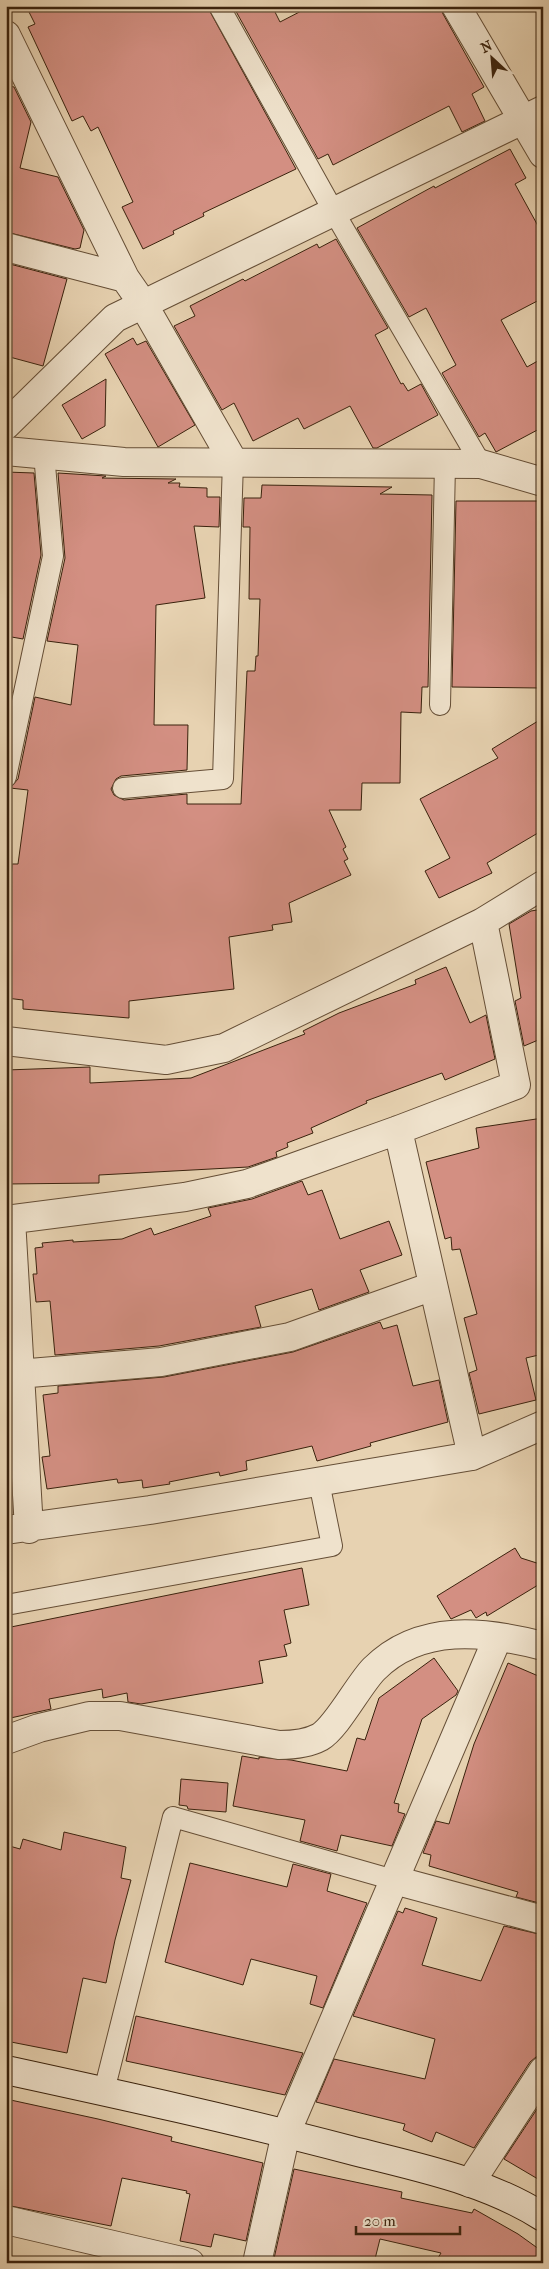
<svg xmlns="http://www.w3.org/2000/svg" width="549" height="2269" viewBox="0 0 549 2269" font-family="'IM FELL French Canon',serif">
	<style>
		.building { fill: #d38f82; stroke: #3a220d }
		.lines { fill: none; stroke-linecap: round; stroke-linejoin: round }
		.lane-casing { stroke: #654e36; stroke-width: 22 }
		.street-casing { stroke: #654e36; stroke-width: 30 }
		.secondary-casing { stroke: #3a220d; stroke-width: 30 }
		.lane { stroke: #efe2cc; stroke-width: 20 }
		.street { stroke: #efe2cc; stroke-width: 28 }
		.secondary { stroke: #efe2cc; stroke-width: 28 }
	</style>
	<rect width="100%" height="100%" fill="#e7d2b1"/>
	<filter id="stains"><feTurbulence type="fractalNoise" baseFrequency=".004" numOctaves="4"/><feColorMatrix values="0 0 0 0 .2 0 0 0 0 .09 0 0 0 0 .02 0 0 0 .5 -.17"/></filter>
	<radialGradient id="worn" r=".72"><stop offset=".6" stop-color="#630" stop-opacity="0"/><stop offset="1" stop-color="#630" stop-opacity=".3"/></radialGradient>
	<path class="building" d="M 26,6 L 207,6 L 296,169 L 203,213 L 204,216 L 173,231 L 174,234 L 143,249 L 122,207 L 133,202 L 98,127 L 91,131 L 83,116 L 72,121 L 28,27 L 35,24 Z
		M 233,6 L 272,6 L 280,22 L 311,6 L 440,6 L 443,14 L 484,87 L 472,94 L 485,121 L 462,132 L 449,106 L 333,165 L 328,154 L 318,159 Z
		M 6,85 L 14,87 L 31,122 L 20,168 L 58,177 L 84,230 L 80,248 L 75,249 L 6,232 Z
		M 510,149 L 526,178 L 515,184 L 543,235 L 543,298 L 501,320 L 527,367 L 543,358 L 543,427 L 496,452 L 485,433 L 479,437 L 442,373 L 456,365 L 426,308 L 409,317 L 357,228 L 434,186 L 435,188 Z
		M 336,239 L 388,328 L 375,335 L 401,384 L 403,383 L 408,391 L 421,384 L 438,415 L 377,448 L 373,448 L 350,406 L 304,429 L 298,418 L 253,441 L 234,403 L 222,410 L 174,326 L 195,316 L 190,306 L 243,279 L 245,281 L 317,244 L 319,248 Z
		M 6,263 L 67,279 L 43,366 L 6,356 Z
		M 133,338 L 137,345 L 146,341 L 195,425 L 158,447 L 105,354 Z
		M 106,379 L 105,426 L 82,439 L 62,405 Z
		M 6,472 L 34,473 L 41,555 L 23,639 L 6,636 Z
		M 58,473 L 106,476 L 102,478 L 176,479 L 168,483 L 180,483 L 179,487 L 207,488 L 207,497 L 220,497 L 219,527 L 194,526 L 205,598 L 156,605 L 154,725 L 188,725 L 187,770 L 121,776 L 116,779 L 111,789 L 114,795 L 124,800 L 187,794 L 187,804 L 241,804 L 247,671 L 255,671 L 256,656 L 258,656 L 260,599 L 249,599 L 250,527 L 243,527 L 244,498 L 261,498 L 262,485 L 392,487 L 380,494 L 432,495 L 428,687 L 422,687 L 421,713 L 401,712 L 400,783 L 362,783 L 361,810 L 329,810 L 346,847 L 343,849 L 348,859 L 344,861 L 351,875 L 289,903 L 292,922 L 272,925 L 273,930 L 229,937 L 234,989 L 129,1001 L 129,1018 L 23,1009 L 23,1000 L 6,998 L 6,917 L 9,917 L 12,864 L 18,864 L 28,790 L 10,788 L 18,779 L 35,697 L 71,705 L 78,645 L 47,641 L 65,558 Z
		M 456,501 L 538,501 L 538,514 L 543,514 L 541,688 L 452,687 Z
		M 6,690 L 12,692 L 6,719 Z
		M 543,718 L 543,830 L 487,863 L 492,873 L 439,898 L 425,871 L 450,858 L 420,799 L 498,758 L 492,749 Z
		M 543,909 L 543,1038 L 524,1046 L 515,1001 L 521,998 L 509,924 L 531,911 Z
		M 446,967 L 470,1023 L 486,1015 L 495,1059 L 445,1080 L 442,1073 L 366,1101 L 367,1103 L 311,1128 L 313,1133 L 287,1143 L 288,1147 L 276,1152 L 277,1157 L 248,1167 L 99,1175 L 99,1183 L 6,1184 L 6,1070 L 90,1067 L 90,1083 L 191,1078 L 305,1034 L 303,1031 L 339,1013 L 416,984 L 415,980 Z
		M 543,1118 L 543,1354 L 526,1358 L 536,1400 L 479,1414 L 469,1373 L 477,1370 L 464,1318 L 477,1314 L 460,1249 L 452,1250 L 451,1237 L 445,1239 L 426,1162 L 479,1148 L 476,1128 Z
		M 302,1181 L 308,1195 L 322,1190 L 340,1239 L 389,1221 L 402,1255 L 360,1270 L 369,1292 L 319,1310 L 312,1289 L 255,1306 L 261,1327 L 159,1346 L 55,1355 L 50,1301 L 36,1302 L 33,1274 L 37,1274 L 35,1248 L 43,1247 L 42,1243 L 73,1240 L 73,1242 L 122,1239 L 151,1228 L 154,1235 L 211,1216 L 208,1208 L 252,1199 Z
		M 380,1322 L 383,1329 L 397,1325 L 413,1386 L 439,1380 L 448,1422 L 370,1443 L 371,1446 L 317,1461 L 312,1446 L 246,1461 L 247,1470 L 220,1476 L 219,1472 L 169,1482 L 170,1484 L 143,1488 L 142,1480 L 118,1483 L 117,1479 L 47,1489 L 42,1457 L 50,1456 L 43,1395 L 58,1393 L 58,1386 L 164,1377 L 293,1352 Z
		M 515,1548 L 521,1558 L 543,1565 L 543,1582 L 487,1616 L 486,1612 L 476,1618 L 471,1610 L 451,1619 L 437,1596 Z
		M 302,1568 L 309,1605 L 284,1610 L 291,1643 L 284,1645 L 287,1656 L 259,1661 L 263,1683 L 141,1704 L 128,1702 L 127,1693 L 103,1698 L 102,1689 L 49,1699 L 51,1709 L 6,1719 L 6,1628 Z
		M 434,1658 L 458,1691 L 456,1695 L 422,1719 L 394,1803 L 399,1804 L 398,1812 L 405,1814 L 392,1846 L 341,1835 L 337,1851 L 300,1841 L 305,1820 L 233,1806 L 242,1756 L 259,1759 L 259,1757 L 291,1760 L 347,1771 L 357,1738 L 365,1740 L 379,1698 Z
		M 508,1663 L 543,1678 L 543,1904 L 516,1897 L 518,1892 L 429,1866 L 431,1855 L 423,1853 L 436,1821 L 449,1824 L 474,1744 Z
		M 181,1779 L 228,1783 L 226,1812 L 188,1809 L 187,1806 L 179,1805 Z
		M 64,1832 L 126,1847 L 121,1878 L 131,1880 L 115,1940 L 106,1983 L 83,1978 L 67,2053 L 6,2041 L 6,1845 L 20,1849 L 23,1839 L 61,1850 Z
		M 190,1863 L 287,1887 L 293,1864 L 331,1874 L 327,1891 L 367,1903 L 323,2008 L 310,2004 L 317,1976 L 251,1959 L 243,1985 L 165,1962 Z
		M 405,1908 L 437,1918 L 422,1965 L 481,1981 L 504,1926 L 543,1935 L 543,2056 L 536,2057 L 530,2062 L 474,2148 L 436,2132 L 432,2142 L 403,2130 L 405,2124 L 316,2102 L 334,2059 L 425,2079 L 435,2039 L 353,2016 L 398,1911 L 403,1913 Z
		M 136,2016 L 213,2033 L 303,2053 L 285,2095 L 126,2061 Z
		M 6,2099 L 98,2119 L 172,2137 L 171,2141 L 263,2163 L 246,2241 L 214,2234 L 211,2247 L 180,2241 L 190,2194 L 186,2193 L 187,2191 L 122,2178 L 111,2226 L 6,2205 Z
		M 543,2100 L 543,2182 L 504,2159 Z
		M 294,2169 L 402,2192 L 401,2198 L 472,2213 L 474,2209 L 518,2234 L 543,2252 L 543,2263 L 435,2263 L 441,2253 L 380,2239 L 374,2263 L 273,2263 Z"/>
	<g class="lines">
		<defs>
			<path id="lane" d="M 219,6 L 334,212 L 481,464
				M 440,705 L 445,464
				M 6,777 L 53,556 L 44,454
				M 123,788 L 223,779 L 233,461
				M 6,1605 L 332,1546 L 319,1482
				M 104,2091 L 173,1817 L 394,1880"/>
			<path id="street" d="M 456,6 L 543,154
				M 6,35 L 125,278 L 143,304 L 233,461
				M 6,247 L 125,278
				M 6,425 L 115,318 L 543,110
				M 6,451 L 124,462 L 481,464 L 543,482
				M 6,1041 L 166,1060 L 224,1048 L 483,922 L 543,885
				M 398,1130 L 472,1456
				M 11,1219 L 29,1529
				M 6,1220 L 185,1197 L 247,1184 L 398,1130 L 516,1085 L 483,922
				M 6,1375 L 161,1362 L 290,1337 L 433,1286
				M 6,1530 L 150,1510 L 472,1456 L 543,1425
				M 6,1740 L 39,1728 L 89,1716 L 120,1716 L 279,1745 C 293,1745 307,1744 320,1737 C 337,1727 359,1684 374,1669 C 420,1623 485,1631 543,1646
				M 394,1880 L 543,1920
				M 470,2183 L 543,2071
				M 6,2220 L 190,2263
				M 257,2263 L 286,2133 L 498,1637"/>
			<path id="secondary" d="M 6,2070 C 121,2095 236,2120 350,2150 C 416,2167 485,2180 543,2217"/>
		</defs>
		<use href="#lane" class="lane-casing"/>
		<use href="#street" class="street-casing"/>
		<use href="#secondary" class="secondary-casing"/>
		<use href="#lane" class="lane"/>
		<use href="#street" class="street"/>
		<use href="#secondary" class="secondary"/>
	</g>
	<rect width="549" height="2269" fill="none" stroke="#e7d2b1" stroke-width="25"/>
	<rect x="8" y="8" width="534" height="2254" fill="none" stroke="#3a220d" stroke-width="2.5"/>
	<rect x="12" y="12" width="524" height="2244" fill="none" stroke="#3a220d"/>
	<g transform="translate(492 58) rotate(334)" stroke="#efe2cc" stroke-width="4" paint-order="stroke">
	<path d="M0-4L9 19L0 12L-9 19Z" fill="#3a220d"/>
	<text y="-8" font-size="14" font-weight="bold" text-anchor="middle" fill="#3a220d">N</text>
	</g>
	<path d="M356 2226v8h104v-8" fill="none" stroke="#3a220d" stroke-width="2.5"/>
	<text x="364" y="2226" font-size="15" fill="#3a220d" stroke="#efe2cc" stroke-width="4" paint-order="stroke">20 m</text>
	<rect width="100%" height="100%" filter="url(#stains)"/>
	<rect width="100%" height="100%" fill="url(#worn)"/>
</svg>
